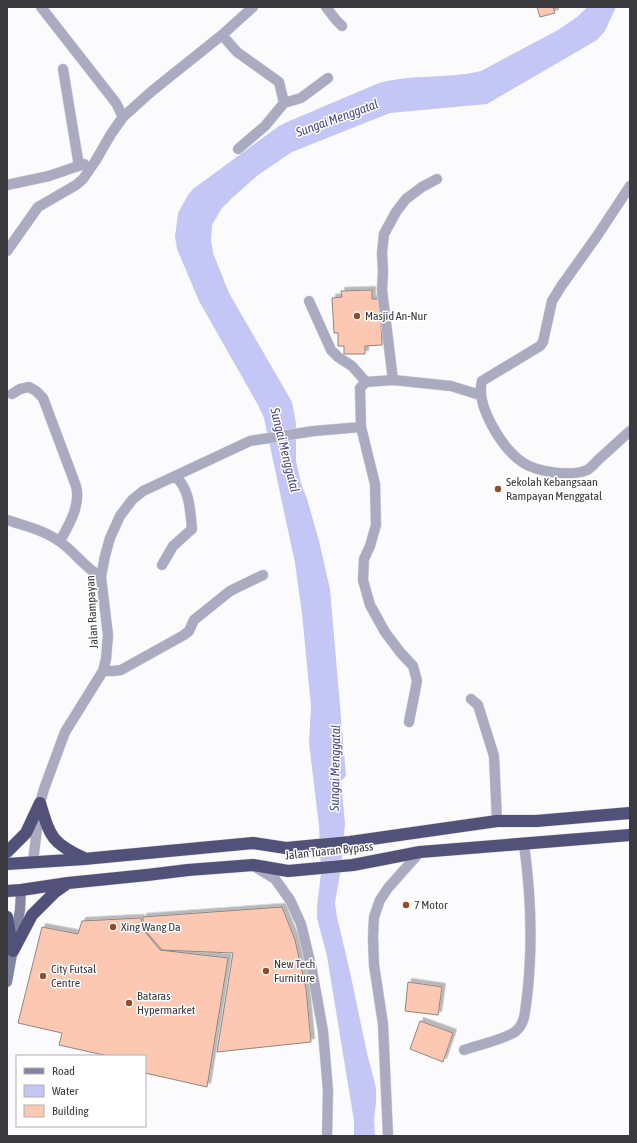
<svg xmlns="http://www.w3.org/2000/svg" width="637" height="1143" viewBox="0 0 637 1143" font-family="'Asap Condensed',sans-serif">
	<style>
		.water { fill: #c4c6f5 }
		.building { fill: #fcc8b2; stroke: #908580; filter: url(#shadow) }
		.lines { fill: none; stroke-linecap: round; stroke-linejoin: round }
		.street-casing { stroke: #d8d8db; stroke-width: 11 }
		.secondary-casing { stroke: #d8d8db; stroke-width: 11 }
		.highway-casing { stroke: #d8d8db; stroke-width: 13 }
		.street { stroke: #aaabc0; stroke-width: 10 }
		.secondary { stroke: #8384a2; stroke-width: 10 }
		.highway { stroke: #51517a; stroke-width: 12 }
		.poi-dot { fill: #934b28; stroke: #fff; stroke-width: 1.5 }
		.labels { text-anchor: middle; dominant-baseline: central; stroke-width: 3; stroke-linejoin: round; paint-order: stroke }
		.poi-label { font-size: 12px; fill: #39393e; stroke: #fff; text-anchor: start }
		.street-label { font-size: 12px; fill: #39393e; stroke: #fff }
		.water-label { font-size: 13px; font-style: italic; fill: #4b4984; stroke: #fff }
	</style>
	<defs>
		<filter id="shadow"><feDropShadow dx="3.5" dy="-3.5" stdDeviation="0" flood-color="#0004"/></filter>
	</defs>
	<rect width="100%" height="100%" fill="#fbfbfe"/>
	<path class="water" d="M 587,7 L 616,7 L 605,31 L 597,40 L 487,104 L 390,113 L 292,152 L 258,175 L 231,199 L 222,208 L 212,225 L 211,239 L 213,253 L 229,293 L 292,402 L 296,423 L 296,461 L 301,483 L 307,499 L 319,541 L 330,589 L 346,776 L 341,781 L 345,824 L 341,868 L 335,903 L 337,917 L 350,972 L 367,1053 L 376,1088 L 376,1103 L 374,1119 L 375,1136 L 354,1136 L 354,1121 L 327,956 L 317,918 L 317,906 L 321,873 L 319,826 L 309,743 L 311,706 L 302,614 L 295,563 L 264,418 L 258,405 L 199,301 L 177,249 L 175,237 L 178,213 L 188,195 L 193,189 L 279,126 L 287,122 L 379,83 C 412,74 448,79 481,71 L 558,30 L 577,17 Z"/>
	<path class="building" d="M 537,7 L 553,7 L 555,13 L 540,17 Z
		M 372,290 L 372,299 L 380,299 L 382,345 L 365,346 L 365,354 L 344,354 L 344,346 L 338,346 L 338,333 L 334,333 L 332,298 L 342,297 L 341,291 Z
		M 282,907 L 295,940 L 306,989 L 311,1042 L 217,1052 L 233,953 L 162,950 L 143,928 L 143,917 Z
		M 141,918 L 142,928 L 160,950 L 228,958 L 207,1087 L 145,1073 L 145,1056 L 108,1056 L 59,1045 L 62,1033 L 18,1023 L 42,927 L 78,934 L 82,921 Z
		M 408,982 L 442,987 L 438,1015 L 405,1011 Z
		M 420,1021 L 453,1033 L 443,1062 L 410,1049 Z"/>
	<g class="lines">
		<defs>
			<path id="street" d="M 41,7 L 116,103 L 123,117
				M 326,7 L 336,20 L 342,26
				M 222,35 L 237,52 L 279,82 L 284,103 L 265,126 L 238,149
				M 63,69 L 79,166
				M 284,103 L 301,98 L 328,78
				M 7,185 L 49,176 L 84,164
				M 630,186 L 597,236 L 562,285 L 552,301 L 543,342 L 540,346 L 482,381 C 475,405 502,448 522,462 C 536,472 571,477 587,470 C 591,468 595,463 598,460 C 609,450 619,441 630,431
				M 7,251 L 38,207 L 76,185 L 83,179 L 96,160 L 111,134 L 123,117 L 152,91 L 222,35 L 253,7
				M 309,301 L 331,350 L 338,357 L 352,366 L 366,382
				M 393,380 L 382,290 L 383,271 L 382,253 L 384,234 L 396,212 L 406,199 L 422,187 L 437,179
				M 12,394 L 20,389 L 29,387 L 36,391 L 43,398 L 76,486 C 81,505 69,525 60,541
				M 7,520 C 25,526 44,530 59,541 C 75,552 84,567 101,577
				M 162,565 L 173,546 L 192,529 C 190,510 190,489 175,476
				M 103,671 L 113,671 L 121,670 L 184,635 L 189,631 L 194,620 L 230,591 L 263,575
				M 471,699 L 478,705 L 494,756 L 497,821
				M 409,722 L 417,681 L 413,666 L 400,652 L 385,632 L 370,605 L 363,580 L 364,559 L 370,546 L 376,525 L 375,484 L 361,427 L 360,388 L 366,382 L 393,380 L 451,386 L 480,395
				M 33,862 L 40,803 L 44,789 L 65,732 L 103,671 L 106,659 L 108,635 L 101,577 L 105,556 L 110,538 L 120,516 L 132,500 L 143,491 L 250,441 L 314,431 L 361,427
				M 254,866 L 275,879 L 290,900 L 301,924 L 312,970 L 323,1031 L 328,1091 L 327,1136
				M 464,1050 C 478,1045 506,1039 516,1031 C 526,1023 525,1008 527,997 C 533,946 531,895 524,844
				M 388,1136 L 383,1024 L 374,965 L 373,937 L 374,917 L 380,900 L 388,888 L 420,852"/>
			<path id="secondary" d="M 7,982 L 20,910 L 21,890"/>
			<path id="highway" d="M 40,803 C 50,836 51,843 84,858
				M 7,852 L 26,833 L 40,803
				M 7,864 L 84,859 L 253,843 L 286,848 L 350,842 L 497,821 L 536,821 L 630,813
				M 7,891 L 21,890 L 68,883 L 147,875 L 188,870 L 253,865 L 288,871 L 353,865 L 420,852 L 630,835
				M 7,917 L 13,951
				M 13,951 L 32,915 L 55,892 L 65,885"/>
		</defs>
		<use href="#street" class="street-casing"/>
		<use href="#secondary" class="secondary-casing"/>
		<use href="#highway" class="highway-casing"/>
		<use href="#street" class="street"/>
		<use href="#secondary" class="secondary"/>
		<use href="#highway" class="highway"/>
	</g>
	<g class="poi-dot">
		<circle cx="357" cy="316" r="4"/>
		<circle cx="498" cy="489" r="4"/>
		<circle cx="406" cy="905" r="4"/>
		<circle cx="113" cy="927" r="4"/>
		<circle cx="266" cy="971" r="4"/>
		<circle cx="43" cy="976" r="4"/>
		<circle cx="129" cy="1003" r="4"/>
	</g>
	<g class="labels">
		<g class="poi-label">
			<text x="365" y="316">Masjid An-Nur</text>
			<text x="506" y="482">Sekolah Kebangsaan<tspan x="506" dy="14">Rampayan Menggatal</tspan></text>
			<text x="414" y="905">7 Motor</text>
			<text x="121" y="927">Xing Wang Da</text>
			<text x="274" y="964">New Tech<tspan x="274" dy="14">Furniture</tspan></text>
			<text x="51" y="969">City Futsal<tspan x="51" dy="14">Centre</tspan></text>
			<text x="137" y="996">Bataras<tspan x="137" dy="14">Hypermarket</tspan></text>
		</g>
		<g class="street-label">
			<text transform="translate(92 612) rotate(-93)">Jalan Rampayan</text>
			<text transform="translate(329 851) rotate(-6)">Jalan Tuaran Bypass</text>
		</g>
		<g class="water-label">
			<text transform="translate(337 118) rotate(-20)">Sungai Menggatal</text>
			<text transform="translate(285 450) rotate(76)">Sungai Menggatal</text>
			<text transform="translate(335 768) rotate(-89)">Sungai Menggatal</text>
		</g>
	</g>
	<rect width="637" height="1143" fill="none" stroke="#39393e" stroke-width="16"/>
	<rect x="16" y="1055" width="130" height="72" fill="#ffffff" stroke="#b0b0b2"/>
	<rect x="24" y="1068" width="20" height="6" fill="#8384a2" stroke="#b0b0b2"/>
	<text x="52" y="1075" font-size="12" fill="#39393e">Road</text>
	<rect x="24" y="1085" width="20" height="12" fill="#c4c6f5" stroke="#b0b0b2"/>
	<text x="52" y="1095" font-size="12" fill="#39393e">Water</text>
	<rect x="24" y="1105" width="20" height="12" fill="#fcc8b2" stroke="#b0b0b2"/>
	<text x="52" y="1115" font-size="12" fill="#39393e">Building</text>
</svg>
